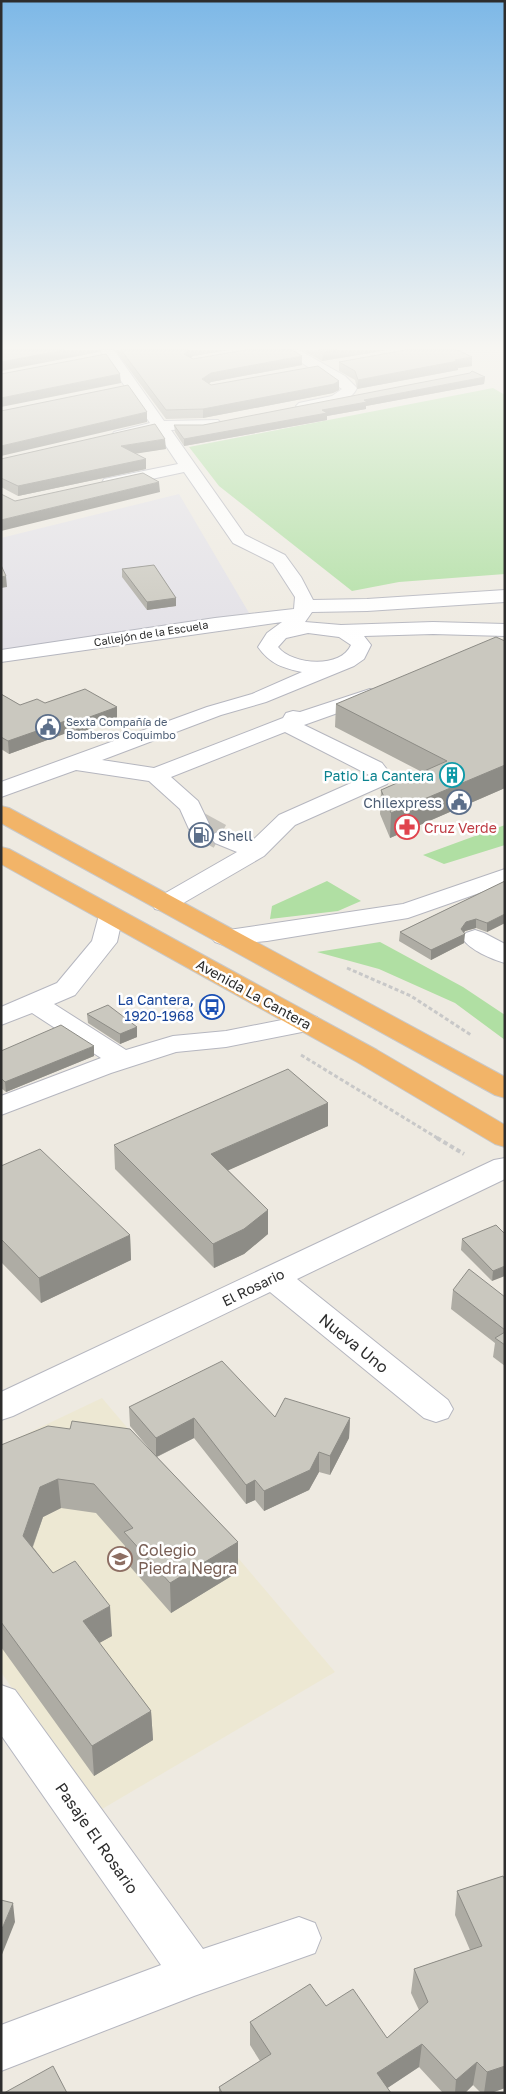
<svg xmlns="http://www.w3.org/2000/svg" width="506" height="2094" viewBox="0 0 506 2094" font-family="'Golos Text',sans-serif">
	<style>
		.industrial { fill: #e3e1e7 }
		.education { fill: #ede8d3 }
		.green { fill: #b0dfa3 }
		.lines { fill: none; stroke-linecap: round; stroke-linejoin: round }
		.minor-tunnel { stroke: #c7c4bd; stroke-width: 26; stroke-dasharray: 26 13; stroke-linecap: butt }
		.minor-casing { stroke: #b5b6bf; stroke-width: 2 }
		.highway-casing { stroke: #c8c8c8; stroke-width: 2 }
		.path-far1 { stroke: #c8c8c8; stroke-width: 3; stroke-dasharray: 4 2.5; stroke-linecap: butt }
		.path { stroke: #c8c8c8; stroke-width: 4; stroke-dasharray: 4.5 3; stroke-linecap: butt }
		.minor { fill: #fff; fill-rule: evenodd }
		.highway { fill: #f2b468; fill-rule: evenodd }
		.wall { fill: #aeaca4 }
		.shaded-wall { fill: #8d8c86 }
		.building { fill: #cac8bf; stroke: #8d8c86 }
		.labels { text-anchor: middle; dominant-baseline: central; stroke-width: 5; stroke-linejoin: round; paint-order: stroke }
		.far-street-label { font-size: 11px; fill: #2d2d2d; stroke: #fff }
		.far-service-label { font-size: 11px; fill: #4e5e75; stroke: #fff; text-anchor: start }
		.culture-label { font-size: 14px; fill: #0d838f; stroke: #fff; text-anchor: end }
		.service-label { font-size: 14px; fill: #4e5e75; stroke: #fff; text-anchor: end }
		.health-label { font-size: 14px; fill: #be3a42; stroke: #fff; text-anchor: start }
		.street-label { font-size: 14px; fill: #2d2d2d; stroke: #fff }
		.transit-label { font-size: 14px; fill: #164399; stroke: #fff; text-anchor: end }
		.near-street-label { font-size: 16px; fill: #2d2d2d; stroke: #fff }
		.near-education-label { font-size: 16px; fill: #785e54; stroke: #fff; text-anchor: start }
	</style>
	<rect width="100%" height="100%" fill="#eeeae1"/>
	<path class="industrial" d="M 179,494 L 249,613 L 1,651 L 1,538 Z"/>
	<path class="education" d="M 102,1398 L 335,1672 L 97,1812 L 1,1672 L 1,1446 Z"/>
	<path class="green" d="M 493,388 L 505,395 L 505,574 L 399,582 L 352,591 L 219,486 L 189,447 Z
		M 505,825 L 505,845 L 444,864 L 423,855 Z
		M 327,881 L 361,901 L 338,911 L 270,919 L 272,906 Z
		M 380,942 L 463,987 L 505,1015 L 505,1040 L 455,1003 L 379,969 L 317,952 Z"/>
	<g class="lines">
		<path class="minor-tunnel" d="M 197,824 L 223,838"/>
		<defs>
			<path id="minor" d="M 100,350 L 114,350 L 164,421 L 218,420 L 221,423 L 218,426 L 213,428 L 171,430 L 245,535 L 285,555 L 301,577 L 313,600 L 367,599 L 505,590 L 505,602 L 367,611 L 312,612 L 305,622 L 341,625 L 433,622 L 505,624 L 505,636 L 433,634 L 364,636 L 371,645 L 364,659 L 354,666 L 266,702 L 221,715 L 102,760 L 154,768 L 283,718 L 286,713 L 293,711 L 300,712 L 370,689 L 377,691 L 380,695 L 377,699 L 304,725 L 382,763 L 392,776 L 387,784 L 295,825 L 264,856 L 173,909 L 164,911 L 155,909 L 152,904 L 155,899 L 237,852 L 215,843 L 211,838 L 215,833 L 223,831 L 252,841 L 279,815 L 369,775 L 285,732 L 171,777 L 198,801 L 209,824 L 205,829 L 197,831 L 189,829 L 180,809 L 149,781 L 76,770 L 1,797 L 1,782 L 207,707 L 252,694 L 302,672 C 283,668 270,664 258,647 L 267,633 L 282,622 L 1,662 L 1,650 L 215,618 L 294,609 L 295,597 L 273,563 L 233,543 L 184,472 L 110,488 L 104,487 L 102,483 L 104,479 L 178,464 L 156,431 L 120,440 L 112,435 L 114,432 L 150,423 ZM 308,633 L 339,637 L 351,645 C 341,669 292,665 278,647 L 286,638 Z
				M 282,350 L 299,350 L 345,376 L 357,388 C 349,405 317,414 299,409 L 296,406 L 299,403 L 332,396 L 342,389 Z
				M 505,869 L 505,884 L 408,918 L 267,941 L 224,945 L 215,942 L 211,937 L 215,932 L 403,904 Z
				M 111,908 L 120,910 L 123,915 L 117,942 L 113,947 L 75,995 L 54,1004 L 126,1050 L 173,1036 L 226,1031 L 307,1015 L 317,1017 L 321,1023 L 317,1029 L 307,1031 L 226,1047 L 176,1052 L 111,1073 L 1,1115 L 1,1096 L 101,1058 L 32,1013 L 1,1025 L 1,1007 L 57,983 L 92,941 L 99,915 L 102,910 Z
				M 475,930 L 484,933 L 505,944 L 505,963 C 491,959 470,950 462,938 L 466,933 Z
				M 505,1158 L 505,1179 L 297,1279 L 448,1400 L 453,1409 L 448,1418 L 436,1422 L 424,1418 L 270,1292 L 13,1416 L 1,1420 L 1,1392 L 494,1160 Z
				M 1,1685 L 15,1690 L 203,1949 L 299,1917 L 315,1923 L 321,1938 L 315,1953 L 194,1996 L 1,2071 L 1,2025 L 161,1965 L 1,1735 Z"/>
			<path id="highway" d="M 1,806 L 9,808 L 505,1077 L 505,1098 L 495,1095 L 1,823 Z
				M 1,847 L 9,849 L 377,1050 L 505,1125 L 505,1147 L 495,1144 L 357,1062 L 1,864 Z"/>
		</defs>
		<use href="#minor" class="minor-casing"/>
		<use href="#highway" class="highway-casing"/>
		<path class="path-far1" d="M 347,968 L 411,996 L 471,1035
			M 301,1055 L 439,1139"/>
		<path class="path" d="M 437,1138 L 464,1154"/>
		<use href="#minor" class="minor"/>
		<use href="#highway" class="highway"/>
	</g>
	<path class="wall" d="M 115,350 L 229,350 L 193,356 L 191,358 L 193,359 L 302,365 L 211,382 L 209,383 L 211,385 L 339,381 L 339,390 L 333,393 L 203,418 L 166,419 Z
		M 302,350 L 388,350 L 322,361 Z
		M 461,350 L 461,351 L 472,357 L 472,366 L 458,368 L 458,370 L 357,389 L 355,380 L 339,371 L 339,362 Z
		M 485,377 L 484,384 L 366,406 L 366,409 L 327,416 L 327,420 L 184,446 L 175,432 L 174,425 L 203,425 Z
		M 166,449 L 135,453 L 146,469 L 18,496 L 1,487 L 1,459 Z
		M 122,569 L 176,598 L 176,606 L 147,610 L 122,577 Z
		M 505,641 L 505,788 L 390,838 L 380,814 L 381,790 L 422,772 L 335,727 L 336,704 Z
		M 1,694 L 20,705 L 45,703 L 117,707 L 117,719 L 76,734 L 72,731 L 9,754 L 1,749 Z
		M 505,881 L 505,923 L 487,932 L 476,928 L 465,931 L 464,933 L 464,943 L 431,960 L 399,941 L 400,932 Z
		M 87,1014 L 137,1027 L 137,1037 L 120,1044 L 88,1023 Z
		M 1,1051 L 94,1056 L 6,1092 L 1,1088 Z
		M 328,1103 L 328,1126 L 228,1170 L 268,1210 L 268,1234 L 244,1254 L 214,1268 L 115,1169 L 114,1145 Z
		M 1,1166 L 130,1235 L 131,1260 L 41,1303 L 1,1262 Z
		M 505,1234 L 492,1281 L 461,1250 L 462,1239 Z
		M 453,1290 L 505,1297 L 505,1366 L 493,1357 L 495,1343 L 451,1309 Z
		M 129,1407 L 275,1417 L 350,1418 L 349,1438 L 330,1475 L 319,1472 L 309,1490 L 264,1511 L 255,1500 L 246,1504 L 194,1438 L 157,1457 L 238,1542 L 238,1572 L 171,1613 L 126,1562 L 125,1546 L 96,1513 L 61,1508 L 43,1517 L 33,1547 L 53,1573 L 112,1636 L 99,1643 L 151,1711 L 153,1740 L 94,1776 L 1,1647 L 1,1445 L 152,1452 L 130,1426 Z
		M 503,1876 L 505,2088 L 491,2093 L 481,2093 L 473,2085 L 465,2093 L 443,2093 L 419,2067 L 387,2088 L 391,2093 L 219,2093 L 219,2087 L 260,2061 L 250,2045 L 250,2022 L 326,2006 L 387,2038 L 419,2010 L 411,1993 L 414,1969 L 470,1950 L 455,1915 L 457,1891 Z"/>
	<path class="shaded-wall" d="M 64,350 L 100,350 L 99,352 L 1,371 L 1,362 Z
		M 189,350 L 229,350 L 193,356 L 184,363 L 184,354 Z
		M 337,350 L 388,350 L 322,361 L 323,352 Z
		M 302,356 L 302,365 L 211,382 L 202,389 L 202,379 L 211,373 Z
		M 472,357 L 472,366 L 458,368 L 458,370 L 357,389 L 358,380 Z
		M 120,374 L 121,383 L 1,407 L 1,398 Z
		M 485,377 L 484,384 L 366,406 L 366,409 L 327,416 L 327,420 L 184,446 L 184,439 L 322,410 L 364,400 Z
		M 339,381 L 339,390 L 333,393 L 203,418 L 203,409 Z
		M 147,412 L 147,422 L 1,456 L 1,446 Z
		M 165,439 L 166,449 L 121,456 L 121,446 Z
		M 146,459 L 146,469 L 18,496 L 18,486 Z
		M 159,482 L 160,492 L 1,531 L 1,520 Z
		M 6,576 L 7,587 L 1,588 L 1,577 Z
		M 176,598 L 176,606 L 147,610 L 147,602 Z
		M 117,707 L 117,719 L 76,734 L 76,722 Z
		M 71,719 L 72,731 L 9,754 L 8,741 Z
		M 505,765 L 505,788 L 390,838 L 391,813 Z
		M 505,914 L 505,923 L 487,932 L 487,923 Z
		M 476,919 L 476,928 L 465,931 L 462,935 L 465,934 L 464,943 L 431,960 L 431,950 L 461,929 L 466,922 Z
		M 137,1027 L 137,1037 L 120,1044 L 120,1034 Z
		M 94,1046 L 94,1056 L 6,1092 L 5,1082 Z
		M 328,1103 L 328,1126 L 211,1178 L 211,1154 Z
		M 268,1210 L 268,1234 L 244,1254 L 214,1268 L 213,1244 Z
		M 130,1235 L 131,1260 L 41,1303 L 39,1278 Z
		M 505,1266 L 505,1276 L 492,1281 L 493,1271 Z
		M 194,1418 L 194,1438 L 156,1457 L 156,1438 Z
		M 350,1418 L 349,1438 L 330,1475 L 330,1456 Z
		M 319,1452 L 319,1472 L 309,1490 L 264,1511 L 264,1491 Z
		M 58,1479 L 61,1508 L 43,1517 L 26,1565 L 23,1536 L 40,1487 Z
		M 255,1480 L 255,1500 L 246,1504 L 246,1485 Z
		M 238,1542 L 238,1572 L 171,1613 L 170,1583 Z
		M 110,1606 L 112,1636 L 85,1651 L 83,1621 Z
		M 151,1711 L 153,1740 L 94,1776 L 92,1746 Z
		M 13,1903 L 15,1922 L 1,1957 L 1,1931 Z
		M 422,2044 L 419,2067 L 380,2093 L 377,2073 Z
		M 477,2062 L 473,2085 L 465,2093 L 455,2093 L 456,2080 Z
		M 505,2066 L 505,2088 L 491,2093 L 484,2093 L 487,2072 Z"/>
	<path class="building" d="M 1,350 L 64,350 L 1,362 Z
		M 121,350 L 189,350 L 184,354 L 193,359 L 245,350 L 292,350 L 302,356 L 211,373 L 202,379 L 211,385 L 318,366 L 339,381 L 334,384 L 203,409 L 166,410 Z
		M 318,350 L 337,350 L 323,352 Z
		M 405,350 L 457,350 L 472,357 L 455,360 L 458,361 L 358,380 L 355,371 L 339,362 Z
		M 106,354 L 120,374 L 1,398 L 1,374 Z
		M 472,371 L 485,377 L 364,400 L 367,402 L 322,410 L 327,413 L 184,439 L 174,425 L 203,425 L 470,373 Z
		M 128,385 L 147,412 L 1,446 L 1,411 Z
		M 155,424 L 165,439 L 121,446 L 146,459 L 18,486 L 1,478 L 1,459 Z
		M 143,473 L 159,482 L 1,520 L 1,494 L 15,501 Z
		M 1,565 L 6,576 L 1,577 Z
		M 154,565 L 176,598 L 147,602 L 122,569 Z
		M 496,637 L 505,641 L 505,765 L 391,813 L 381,790 L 447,761 L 336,704 Z
		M 85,689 L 117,707 L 76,722 L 71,719 L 8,741 L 1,737 L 1,694 L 20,705 L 37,699 L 45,703 Z
		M 505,881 L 505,914 L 487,923 L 476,919 L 466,922 L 461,929 L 465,934 L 431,950 L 400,932 Z
		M 108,1005 L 137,1027 L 120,1034 L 87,1014 Z
		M 61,1025 L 94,1046 L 5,1082 L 1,1078 L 1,1051 Z
		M 288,1069 L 328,1103 L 211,1154 L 268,1210 L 244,1229 L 213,1244 L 114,1145 Z
		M 40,1149 L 130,1235 L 39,1278 L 1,1239 L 1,1166 Z
		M 496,1225 L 505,1234 L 505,1266 L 493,1271 L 462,1239 Z
		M 469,1269 L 505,1297 L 505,1330 L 453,1290 Z
		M 505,1332 L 505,1345 L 495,1338 Z
		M 222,1361 L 275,1417 L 285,1398 L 350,1418 L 330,1456 L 319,1452 L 310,1470 L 264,1491 L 255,1480 L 246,1485 L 194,1418 L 156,1438 L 129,1407 Z
		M 72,1421 L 130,1429 L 238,1542 L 170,1583 L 124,1532 L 133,1528 L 94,1484 L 58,1479 L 40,1487 L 23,1536 L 53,1573 L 75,1561 L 110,1606 L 83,1621 L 151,1711 L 92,1746 L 1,1622 L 1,1445 L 48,1426 L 70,1429 Z
		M 503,1876 L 505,1880 L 505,2066 L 487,2072 L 477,2062 L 456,2080 L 422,2044 L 377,2073 L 391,2093 L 222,2093 L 219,2087 L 271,2054 L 250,2022 L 310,1984 L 326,2006 L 353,1989 L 387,2038 L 428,2002 L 414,1969 L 482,1946 L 457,1891 Z
		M 1,1900 L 13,1903 L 1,1931 Z
		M 53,2066 L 67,2093 L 4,2093 Z"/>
	<linearGradient id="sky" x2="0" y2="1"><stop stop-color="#7db8e7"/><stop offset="0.54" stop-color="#f7f6f2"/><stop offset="1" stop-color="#f7f6f2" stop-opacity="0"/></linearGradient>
	<rect width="506" height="643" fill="url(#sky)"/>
	<defs>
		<symbol id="civic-ring" viewBox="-11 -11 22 22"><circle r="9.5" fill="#fff" stroke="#5c6f8a" stroke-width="1.5"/><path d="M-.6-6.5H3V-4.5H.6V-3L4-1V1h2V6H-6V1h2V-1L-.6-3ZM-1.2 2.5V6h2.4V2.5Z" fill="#5c6f8a"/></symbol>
		<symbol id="building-ring" viewBox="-11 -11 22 22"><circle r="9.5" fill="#fff" stroke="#0f9aa8" stroke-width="1.5"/><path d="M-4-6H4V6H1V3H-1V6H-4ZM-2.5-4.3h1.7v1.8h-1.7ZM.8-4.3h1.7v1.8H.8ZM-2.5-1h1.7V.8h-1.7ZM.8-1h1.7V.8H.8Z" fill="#0f9aa8"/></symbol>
		<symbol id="pharmacy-ring" viewBox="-11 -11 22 22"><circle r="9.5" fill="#fff" stroke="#e0444e" stroke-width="1.5"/><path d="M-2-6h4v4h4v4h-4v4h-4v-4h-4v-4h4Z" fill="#e0444e"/></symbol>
		<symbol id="fuel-ring" viewBox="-11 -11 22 22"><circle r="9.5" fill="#fff" stroke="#5c6f8a" stroke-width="1.5"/><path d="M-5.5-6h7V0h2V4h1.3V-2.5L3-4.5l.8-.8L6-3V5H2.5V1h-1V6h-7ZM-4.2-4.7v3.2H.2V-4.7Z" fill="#5c6f8a"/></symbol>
		<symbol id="bus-ring" viewBox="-11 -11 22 22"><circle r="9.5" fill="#fff" stroke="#1a4fb4" stroke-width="1.5"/><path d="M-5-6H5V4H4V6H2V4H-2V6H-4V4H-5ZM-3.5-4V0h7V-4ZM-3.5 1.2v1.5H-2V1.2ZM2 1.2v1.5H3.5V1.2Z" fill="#1a4fb4"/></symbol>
		<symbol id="school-ring" viewBox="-11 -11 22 22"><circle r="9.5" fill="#fff" stroke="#8d6e63" stroke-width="1.5"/><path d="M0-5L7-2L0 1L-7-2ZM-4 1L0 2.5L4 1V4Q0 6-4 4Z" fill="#8d6e63"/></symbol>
	</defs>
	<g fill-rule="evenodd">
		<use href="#civic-ring" x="34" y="713" width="28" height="28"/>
		<use href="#building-ring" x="438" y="761" width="28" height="28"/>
		<use href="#civic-ring" x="445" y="788" width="28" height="28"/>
		<use href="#pharmacy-ring" x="393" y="813" width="28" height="28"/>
		<use href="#fuel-ring" x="187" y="821" width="28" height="28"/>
		<use href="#bus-ring" x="198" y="993" width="28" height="28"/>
		<use href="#school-ring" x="106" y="1545" width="28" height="28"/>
	</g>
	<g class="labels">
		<g class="far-street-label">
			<text transform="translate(151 633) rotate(-9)">Callejón de la Escuela</text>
		</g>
		<g class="far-service-label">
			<text x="66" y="721">Sexta Compañía de<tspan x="66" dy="13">Bomberos Coquimbo</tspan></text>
		</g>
		<g class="culture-label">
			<text x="434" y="775">Patio La Cantera</text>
		</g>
		<g class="service-label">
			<text x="442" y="802">Chilexpress</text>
			<text x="218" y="835" text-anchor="start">Shell</text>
		</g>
		<g class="health-label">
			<text x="424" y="827">Cruz Verde</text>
		</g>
		<g class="street-label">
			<text transform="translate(254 994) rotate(29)">Avenida La Cantera</text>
			<text transform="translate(253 1287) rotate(-26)">El Rosario</text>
		</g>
		<g class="transit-label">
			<text x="194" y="999">La Cantera,<tspan x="194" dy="16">1920-1968</tspan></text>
		</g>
		<g class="near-street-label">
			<text transform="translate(354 1343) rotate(39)">Nueva Uno</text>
			<text transform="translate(97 1838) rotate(55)">Pasaje El Rosario</text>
		</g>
		<g class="near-education-label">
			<text x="138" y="1550">Colegio<tspan x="138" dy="18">Piedra Negra</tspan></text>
		</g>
	</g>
	<rect width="506" height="2094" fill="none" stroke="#2d2d2d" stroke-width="5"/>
</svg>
